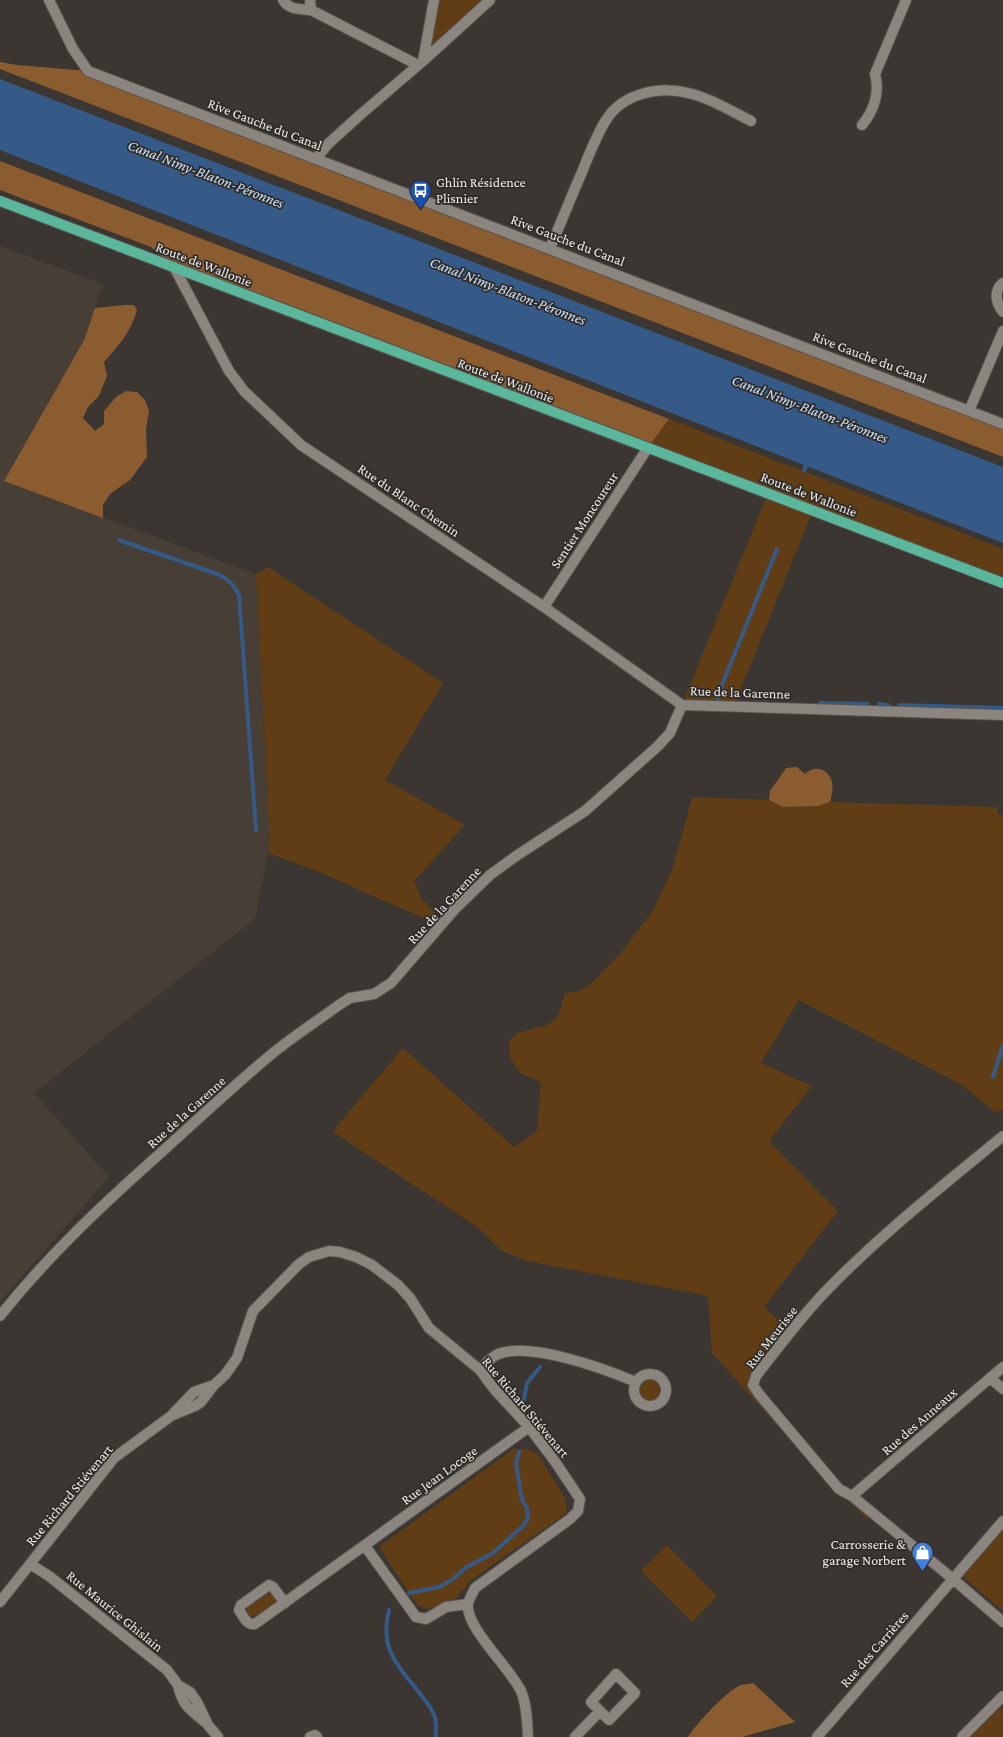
<svg xmlns="http://www.w3.org/2000/svg" width="1003" height="1737" viewBox="0 0 1003 1737" font-family="'Crimson Pro',serif">
	<style>
		.built { fill: #473e35 }
		.green { fill: #613d16 }
		.forest { fill: #8a5c2f }
		.water { fill: #355a88 }
		.lines { fill: none; stroke-linecap: round; stroke-linejoin: round }
		.stream { stroke: #355a88; stroke-width: 4 }
		.minor-casing { stroke: #57524f; stroke-width: 12 }
		.major-casing { stroke: #57524f; stroke-width: 12 }
		.minor { stroke: #8b8580; stroke-width: 10 }
		.major { stroke: #5ab79c; stroke-width: 10 }
		.labels { text-anchor: middle; dominant-baseline: central; stroke-width: 3.5; stroke-linejoin: round; paint-order: stroke }
		.street-label { font-size: 14px; fill: #edeae7; stroke: #302c28 }
		.poi-label { font-size: 14px; fill: #edeae7; stroke: #302c28; text-anchor: start }
		.water-label { font-size: 15px; font-style: italic; fill: #c9e0fc; stroke: #302c28 }
	</style>
	<rect width="100%" height="100%" fill="#3b3631"/>
	<path class="built" d="M 0,246 L 103,284 L 84,340 L 4,481 L 256,574 L 270,843 L 255,919 L 34,1093 L 109,1177 L 0,1302 Z"/>
	<path class="green" d="M 434,0 L 486,0 L 434,51 L 426,47 Z
		M 669,419 L 1003,549 L 1003,583 L 813,510 L 734,706 L 682,705 L 768,493 L 647,449 Z
		M 268,567 L 443,683 L 385,780 L 465,825 L 414,881 L 422,899 L 444,922 L 441,926 L 319,872 L 268,853 L 270,843 L 256,574 Z
		M 692,797 L 769,800 L 783,807 L 818,806 L 830,802 L 998,807 L 998,814 L 1003,815 L 1003,1110 L 995,1112 L 962,1085 L 799,1000 L 761,1063 L 812,1086 L 769,1141 L 838,1211 L 764,1307 L 791,1332 L 753,1385 L 839,1489 L 872,1513 L 867,1519 L 814,1466 L 790,1435 L 777,1425 L 712,1353 L 708,1296 L 528,1261 L 502,1251 L 476,1226 L 333,1132 L 341,1121 L 403,1048 L 514,1147 L 537,1131 L 541,1082 L 520,1073 L 510,1057 L 509,1041 L 517,1033 L 547,1025 L 558,1017 L 565,993 L 579,991 L 594,981 L 621,953 L 652,912 L 673,868 Z
		M638 1390a12 12 0 1 1 24 0a12 12 0 1 1-24 0Z
		M 513,1449 L 526,1449 L 537,1453 L 566,1500 L 567,1513 L 471,1580 L 456,1598 L 428,1609 L 417,1605 L 379,1547 Z
		M 1003,1530 L 1003,1611 L 963,1577 Z
		M 667,1545 L 717,1596 L 692,1622 L 641,1571 Z
		M 266,1594 L 273,1595 L 276,1598 L 275,1603 L 257,1617 L 250,1616 L 247,1612 L 248,1607 Z
		M 997,1702 L 1003,1710 L 1003,1737 L 961,1737 Z"/>
	<path class="forest" d="M 0,62 L 17,65 L 88,71 L 1003,424 L 1003,457 L 0,69 Z
		M 0,161 L 669,419 L 647,449 L 174,267 L 151,247 L 0,190 Z
		M 125,305 L 134,305 L 137,310 C 132,330 118,347 104,362 L 107,376 L 99,396 L 88,407 L 83,418 L 95,431 L 104,424 L 104,411 L 116,397 L 126,391 L 137,392 L 145,400 L 149,411 L 146,429 L 147,457 L 130,480 L 110,494 L 103,505 L 103,518 L 4,481 L 84,340 L 95,308 Z
		M 797,767 L 805,774 C 813,766 826,767 831,779 C 834,787 832,795 830,802 L 818,806 L 783,807 L 769,800 L 770,791 L 786,768 Z
		M 753,1683 L 795,1722 L 742,1737 L 688,1737 C 697,1723 723,1695 737,1687 C 741,1684 748,1684 753,1683 Z"/>
	<path class="water" d="M 0,79 L 1003,467 L 1003,543 L 0,150 Z"/>
	<g class="lines">
		<path class="stream" d="M 804,470 L 808,462
			M 119,540 L 220,575 C 229,580 234,585 239,595 L 256,830
			M 717,701 L 720,690 L 777,549
			M 820,703 L 868,704
			M 879,704 L 888,705
			M 899,705 L 1003,708
			M 993,1077 L 1003,1045
			M 523,1404 L 527,1383 L 540,1367
			M 409,1593 L 439,1587 L 452,1580 L 465,1568 L 493,1553 L 524,1525 L 528,1517 L 527,1508 L 522,1500 L 516,1464 L 519,1452
			M 389,1610 C 379,1650 398,1665 421,1695 C 426,1701 433,1710 435,1718 C 437,1724 435,1731 436,1737"/>
		<defs>
			<path id="minor" d="M 49,0 L 73,49 L 88,71 L 1003,424
				M 283,0 C 289,10 300,9 311,10 L 418,65
				M 310,0 L 311,10
				M 423,61 L 434,0
				M 862,125 C 874,111 880,92 875,74 L 906,0
				M 316,159 L 328,144 L 360,115 L 423,61 L 490,0
				M 550,248 C 561,223 571,197 582,172 C 589,155 596,136 606,120 C 623,93 659,86 688,93 C 710,98 731,111 751,121
				M 174,267 L 229,371 L 244,391 L 301,445 L 544,607 L 682,705
				M 1003,283 C 993,291 996,303 1003,312
				M 969,411 L 1003,331
				M 544,607 L 647,449
				M 682,705 L 1003,715
				M 0,1316 C 47,1257 99,1208 155,1158 C 194,1123 232,1087 273,1053 C 294,1036 317,1021 339,1005 L 350,998 L 374,994 L 391,983 L 454,910 L 490,875 L 516,856 L 585,811 L 657,747 L 670,733 L 682,705
				M 480,1370 C 485,1364 489,1359 496,1355 C 527,1340 605,1369 636,1382
				M634 1390a16 16 0 1 1 32 0a16 16 0 1 1-32 0Z
				M 990,1378 L 1003,1389
				M 173,1414 L 194,1392 L 214,1385
				M 852,1496 L 1003,1367
				M 1003,1521 L 953,1579 L 1003,1622
				M 365,1546 L 416,1617 L 426,1619 L 446,1607 L 468,1604
				M 30,1564 L 49,1576 L 167,1670 L 178,1685 L 190,1692 L 197,1702 L 208,1725 L 218,1737
				M 0,1602 L 114,1458 L 171,1416 L 195,1406 L 201,1402 L 214,1385 L 225,1375 L 237,1358 L 253,1311 L 299,1264 L 309,1257 L 329,1251 L 340,1252 L 356,1257 L 372,1265 L 398,1285 L 410,1298 L 429,1328 L 480,1370 L 494,1389 L 529,1427 L 556,1463 L 580,1499 L 578,1511 L 570,1519 L 475,1588 C 473,1593 468,1600 468,1605 C 466,1628 511,1669 521,1691 C 527,1705 527,1722 528,1737
				M 285,1603 L 273,1587 L 269,1585 L 241,1605 L 239,1610 C 243,1616 247,1626 255,1624 L 529,1427
				M 616,1674 L 635,1693 L 609,1720 L 591,1702 Z
				M 178,1685 C 182,1705 190,1710 205,1722
				M 310,1737 L 315,1735 L 317,1737
				M 575,1737 L 600,1711
				M 817,1737 L 953,1579 L 852,1496 L 839,1489 L 759,1394 L 753,1385 L 756,1376 C 778,1348 800,1318 825,1292 C 880,1235 942,1186 1003,1136
				M 962,1737 L 1003,1696"/>
			<path id="major" d="M 0,201 L 1003,583"/>
		</defs>
		<use href="#minor" class="minor-casing"/>
		<use href="#major" class="major-casing"/>
		<use href="#minor" class="minor"/>
		<use href="#major" class="major"/>
	</g>
	<defs>
		<symbol id="bus-pin" viewBox="-11 -11 22 30"><path d="M0 17L-7.5 6A9.5 9.5 0 1 1 7.5 6Z" fill="#1a4fb4" stroke="#302c28"/><path d="M-5-6H5V4H4V6H2V4H-2V6H-4V4H-5ZM-3.5-4V0h7V-4ZM-3.5 1.2v1.5H-2V1.2ZM2 1.2v1.5H3.5V1.2Z" fill="#fff"/></symbol>
		<symbol id="shop-pin" viewBox="-11 -11 22 30"><path d="M0 17L-7.5 6A9.5 9.5 0 1 1 7.5 6Z" fill="#3f7fe0" stroke="#302c28"/><path d="M-5-2.5h2.3a2.7 3.5 0 0 1 5.4 0H5L5.5 6h-11ZM-1.5-2.5h3a1.5 2.3 0 0 0-3 0Z" fill="#fff"/></symbol>
	</defs>
	<g fill-rule="evenodd">
		<use href="#bus-pin" x="408" y="178" width="25" height="34"/>
		<use href="#shop-pin" x="910" y="1540" width="25" height="34"/>
	</g>
	<g class="labels">
		<g class="street-label">
			<text transform="translate(265 124) rotate(21)">Rive Gauche du Canal</text>
			<text transform="translate(568 240) rotate(21)">Rive Gauche du Canal</text>
			<text transform="translate(204 264) rotate(21)">Route de Wallonie</text>
			<text transform="translate(870 357) rotate(21)">Rive Gauche du Canal</text>
			<text transform="translate(506 380) rotate(21)">Route de Wallonie</text>
			<text transform="translate(809 494) rotate(21)">Route de Wallonie</text>
			<text transform="translate(409 500) rotate(34)">Rue du Blanc Chemin</text>
			<text transform="translate(584 520) rotate(-57)">Sentier Moncoureur</text>
			<text transform="translate(740 692) rotate(2)">Rue de la Garenne</text>
			<text transform="translate(444 905) rotate(-47)">Rue de la Garenne</text>
			<text transform="translate(186 1112) rotate(-42)">Rue de la Garenne</text>
			<text transform="translate(771 1337) rotate(-52)">Rue Meurisse</text>
			<text transform="translate(526 1407) rotate(50)">Rue Richard Stiévenart</text>
			<text transform="translate(919 1421) rotate(-41)">Rue des Anneaux</text>
			<text transform="translate(439 1475) rotate(-36)">Rue Jean Locoge</text>
			<text transform="translate(69 1495) rotate(-50)">Rue Richard Stiévenart</text>
			<text transform="translate(115 1611) rotate(39)">Rue Maurice Ghislain</text>
			<text transform="translate(874 1649) rotate(-49)">Rue des Carrières</text>
		</g>
		<g class="poi-label">
			<text x="436" y="182">Ghlin Résidence<tspan x="436" dy="16">Plisnier</tspan></text>
			<text x="906" y="1544" text-anchor="end">Carrosserie &amp;<tspan x="906" dy="16">garage Norbert</tspan></text>
		</g>
		<g class="water-label">
			<text transform="translate(206 174) rotate(21)">Canal Nimy-Blaton-Péronnes</text>
			<text transform="translate(508 291) rotate(21)">Canal Nimy-Blaton-Péronnes</text>
			<text transform="translate(810 409) rotate(21)">Canal Nimy-Blaton-Péronnes</text>
		</g>
	</g>
</svg>
